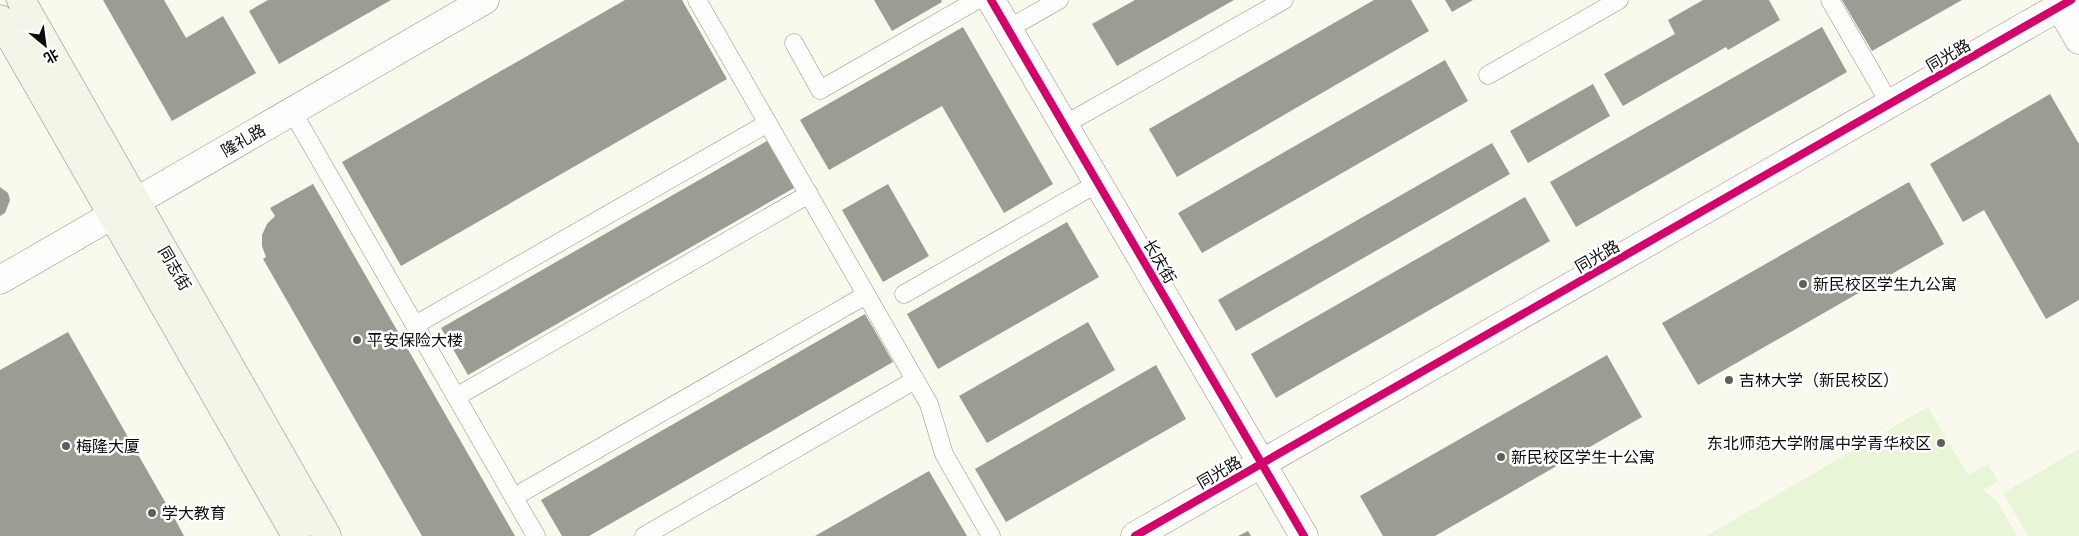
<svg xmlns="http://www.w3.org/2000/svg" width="2079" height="536" viewBox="0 0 2079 536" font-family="'IBM Plex Serif','Noto Sans SC',serif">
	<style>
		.pitch { fill: #e8f5d7 }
		.building { fill: #9c9b94 }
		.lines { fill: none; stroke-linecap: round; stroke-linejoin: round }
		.service-casing { stroke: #93928d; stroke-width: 19 }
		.tertiary-casing { stroke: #93928d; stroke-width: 29 }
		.secondary-casing { stroke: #898984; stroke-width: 29 }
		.service { stroke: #fefefc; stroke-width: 18 }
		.tertiary { stroke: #fefefc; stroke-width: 28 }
		.secondary { stroke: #f4f4e8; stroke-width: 28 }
		.cycleway-casing { stroke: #fff; stroke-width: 11 }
		.cycleway { stroke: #d6006c; stroke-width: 8 }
		.poi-dot { fill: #5f5e5a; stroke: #fff; stroke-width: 2 }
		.labels { text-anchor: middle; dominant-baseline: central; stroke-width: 5; stroke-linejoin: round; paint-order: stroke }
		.street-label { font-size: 16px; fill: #0b0b0b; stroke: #fff }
		.poi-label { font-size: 16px; fill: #0b0b0b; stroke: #fff; text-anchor: start }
	</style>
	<rect width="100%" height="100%" fill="#faf9ee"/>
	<path class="pitch" d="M 1928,407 L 1968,475 L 1988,464 L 1998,481 L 1983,490 L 1997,501 L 2017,536 L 1706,536 Z
		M 2079,449 L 2079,536 L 2028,536 L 2003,493 Z"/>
	<path class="building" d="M 103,0 L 164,0 L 186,38 L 223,16 L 256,73 L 172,121 Z
		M 268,0 L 391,0 L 279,64 L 249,11 Z
		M 625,0 L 682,0 L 727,79 L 401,266 L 342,162 Z
		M 874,0 L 941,0 L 942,2 L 892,31 Z
		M 1135,0 L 1234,0 L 1117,66 L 1092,24 Z
		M 1374,0 L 1411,0 L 1429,31 L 1177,177 L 1149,129 Z
		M 1445,0 L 1473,0 L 1452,12 Z
		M 1703,0 L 1769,0 L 1780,20 L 1728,50 L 1726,47 L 1623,106 L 1604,74 L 1675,34 L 1668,20 Z
		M 1842,0 L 1962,0 L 1872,51 Z
		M 963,27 L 1053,184 L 1004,213 L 942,106 L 829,170 L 800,120 Z
		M 1822,27 L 1847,72 L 1576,227 L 1550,182 Z
		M 1445,60 L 1468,101 L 1202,253 L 1178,213 Z
		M 1593,84 L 1610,116 L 1528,163 L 1510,131 Z
		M 2050,94 L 2079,144 L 2079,300 L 2046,319 L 1984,210 L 1963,222 L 1930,164 Z
		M 767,141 L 794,188 L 468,375 L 441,328 Z
		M 1492,143 L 1510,174 L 1236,331 L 1218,300 Z
		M 1909,182 L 1944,244 L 1698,385 L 1662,323 Z
		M 313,184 L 444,412 L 515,536 L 422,536 L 263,259 L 266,257 L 262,246 L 262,235 L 267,224 L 275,216 L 270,208 Z
		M 888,184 L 929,256 L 883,282 L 842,210 Z
		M 0,187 L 8,193 L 10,200 L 5,213 L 0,216 Z
		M 1525,197 L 1550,241 L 1276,398 L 1251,354 Z
		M 1067,222 L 1099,277 L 938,369 L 907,314 Z
		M 865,314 L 893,362 L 589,536 L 562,536 L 541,500 Z
		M 1088,322 L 1115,370 L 987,443 L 959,396 Z
		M 68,332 L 176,521 L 184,536 L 0,536 L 0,370 Z
		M 1607,355 L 1642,417 L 1435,536 L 1383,536 L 1360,496 Z
		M 1156,365 L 1186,419 L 1006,522 L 975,469 Z
		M 929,471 L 967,536 L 815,536 Z
		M 1248,531 L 1251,536 L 1238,536 Z"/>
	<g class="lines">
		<defs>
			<path id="service" d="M 697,0 L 929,404 L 944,454 L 991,536
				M 1830,0 L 1890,104
				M 1008,29 L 1059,0
				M 794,43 L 820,90 L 977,0
				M 1488,75 L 1619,0
				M 292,111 L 536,536
				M 1064,125 L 1284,0
				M 904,294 L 1098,183
				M 415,325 L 768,123
				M 456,397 L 809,194
				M 514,497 L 866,295
				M 644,536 L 915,380"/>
			<path id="tertiary" d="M 991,0 L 1304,536
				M 2056,0 L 2079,40
				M 0,280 L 485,0
				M 1135,536 L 2071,0"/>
			<path id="secondary" d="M 21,0 L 327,536
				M 0,19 L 296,536"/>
		</defs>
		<use href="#service" class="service-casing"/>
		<use href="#tertiary" class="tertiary-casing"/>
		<use href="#secondary" class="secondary-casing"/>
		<use href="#service" class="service"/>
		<use href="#tertiary" class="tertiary"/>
		<use href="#secondary" class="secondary"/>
		<defs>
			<path id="cycleway" d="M 991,0 L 1304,536
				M 1135,536 L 2071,0"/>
		</defs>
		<use href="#cycleway" class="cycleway-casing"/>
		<use href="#cycleway" class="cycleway"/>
	</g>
	<g class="poi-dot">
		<circle cx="1803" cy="284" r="5"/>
		<circle cx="357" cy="340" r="5"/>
		<circle cx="1729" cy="380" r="5"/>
		<circle cx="1941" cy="443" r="5"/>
		<circle cx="66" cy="446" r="5"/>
		<circle cx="1501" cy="457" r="5"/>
		<circle cx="152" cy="513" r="5"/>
	</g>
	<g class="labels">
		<g class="street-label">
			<text transform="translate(1948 55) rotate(-30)">同光路</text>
			<text transform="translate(243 140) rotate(-30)">隆礼路</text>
			<text transform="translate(1597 256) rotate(-30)">同光路</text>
			<text transform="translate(1160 261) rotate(60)">长庆街</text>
			<text transform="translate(175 268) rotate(60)">同志街</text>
			<text transform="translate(1219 472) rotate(-30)">同光路</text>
		</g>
		<g class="poi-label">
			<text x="1813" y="284">新民校区学生九公寓</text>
			<text x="367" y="340">平安保险大楼</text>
			<text x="1739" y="380">吉林大学（新民校区）</text>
			<text x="1931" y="443" text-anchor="end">东北师范大学附属中学青华校区</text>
			<text x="76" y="446">梅隆大厦</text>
			<text x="1511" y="457">新民校区学生十公寓</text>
			<text x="162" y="513">学大教育</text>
		</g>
	</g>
	<g transform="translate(45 45) rotate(151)" stroke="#ffffff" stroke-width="4" paint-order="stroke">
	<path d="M0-4L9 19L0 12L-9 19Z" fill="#0b0b0b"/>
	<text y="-8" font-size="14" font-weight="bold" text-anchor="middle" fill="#0b0b0b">北</text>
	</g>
</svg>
